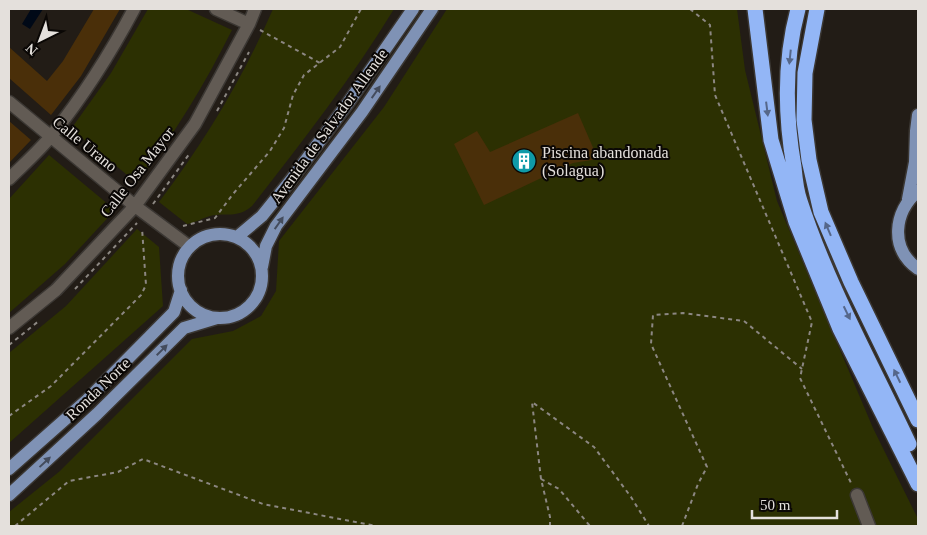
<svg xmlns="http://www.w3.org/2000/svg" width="927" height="535" viewBox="0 0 927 535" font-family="'Times New Roman',serif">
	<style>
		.green { fill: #2c3002 }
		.water { fill: #000917 }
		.building { fill: #4a2f09 }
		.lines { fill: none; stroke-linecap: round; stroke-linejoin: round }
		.minor-casing { stroke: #3b3733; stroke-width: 15 }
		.major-casing { stroke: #3b3733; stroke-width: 15 }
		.highway-casing { stroke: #3b3733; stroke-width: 18 }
		.path { stroke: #8c8782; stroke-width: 2; stroke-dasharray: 4 4; stroke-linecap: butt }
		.minor { stroke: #625b54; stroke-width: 12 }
		.major { stroke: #7f92b5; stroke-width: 12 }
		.highway { stroke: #93b6f6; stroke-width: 15 }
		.oneway { fill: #55678a }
		.oneway2 { fill: #444c5d }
		.labels { text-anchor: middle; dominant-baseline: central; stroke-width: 4; stroke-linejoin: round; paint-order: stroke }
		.street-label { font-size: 16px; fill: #e4e0dc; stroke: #0a0705 }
		.poi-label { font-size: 16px; fill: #e4e0dc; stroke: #0a0705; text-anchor: start }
	</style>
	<rect width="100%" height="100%" fill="#221c16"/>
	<path class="green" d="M 148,9 L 186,9 L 232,30 C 205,84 174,135 137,183 L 71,129 L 111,73 Z
		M 273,9 L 394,9 C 352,78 302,142 252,206 C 237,219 226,212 210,216 C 202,218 195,223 187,224 L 159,202 C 205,141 243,78 273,9 Z
		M 447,9 L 737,9 L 745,70 L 777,201 L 873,428 L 918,519 L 918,526 L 9,526 L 9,512 L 60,471 L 192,339 L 233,331 L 261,316 L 276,291 L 279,241 L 384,107 Z
		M 49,155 L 115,210 L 65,264 L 9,313 L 9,199 Z
		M 137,229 L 159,247 L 163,306 L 9,443 L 9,353 L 66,306 Z"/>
	<path class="water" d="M 31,9 L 43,9 L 30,29 L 22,24 Z"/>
	<path class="building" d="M 94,9 L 120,9 L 81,76 L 51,115 L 9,78 L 9,47 L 47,81 L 63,61 Z
		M 578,113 L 598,159 L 573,163 L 484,205 L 454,144 L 477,131 L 490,152 Z
		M 9,121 L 31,140 L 9,163 Z"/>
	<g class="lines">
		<defs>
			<path id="minor" d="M 216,9 L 249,24
				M 9,102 L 135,206 L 190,247
				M 9,179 C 23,165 39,151 52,135 C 84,95 110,54 134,9
				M 9,328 L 56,290 L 135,206 L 195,124 L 249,24 L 255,9
				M 857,495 L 869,526"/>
			<path id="major" d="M 918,191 C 894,212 889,248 918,269
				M 908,199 L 915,162 L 916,131 L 918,115
				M178 276a42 42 0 1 1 84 0a42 42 0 1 1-84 0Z
				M 237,237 L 262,216 L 291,180 L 348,103 L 413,9
				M 262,267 L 266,246 L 276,226 L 362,112 L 432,9
				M 9,469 L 87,400 L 174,312 L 181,290
				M 9,495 L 97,414 L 184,328 L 217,318"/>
			<path id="highway" d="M 755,9 L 771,140 L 796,222 L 840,329 L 918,484
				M 798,9 C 784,61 785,115 794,167 C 795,178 796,190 800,201 C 827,284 872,365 909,444
				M 817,9 L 805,73 L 804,120 L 809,160 L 821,212 L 851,282 L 918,420"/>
		</defs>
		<use href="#minor" class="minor-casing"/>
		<use href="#major" class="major-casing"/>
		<use href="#highway" class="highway-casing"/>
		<path class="path" d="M 690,9 L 710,25 L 715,95 L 812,322 L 800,378 L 852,485
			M 260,30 L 320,63
			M 217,111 L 249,52
			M 153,204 L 190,153
			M 183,226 L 215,218 L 233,194 L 270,151 L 284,128 L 293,95 L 304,75 L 340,47 L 361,9
			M 75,289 L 137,223
			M 9,345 L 40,320
			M 9,416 L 51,386 L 141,295 L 146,285 L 142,228
			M 541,479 L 559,489 L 590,526
			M 15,526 L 69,481 L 118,472 L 143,459 L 263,504 L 376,526
			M 550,526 L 550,517 L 541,479 L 532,402 L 594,447 L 631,497 L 649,526
			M 682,526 L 698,484 L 707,467 L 651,344 L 653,315 L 683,313 L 744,321 L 802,369"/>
		<use href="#minor" class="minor"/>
		<use href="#major" class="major"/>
		<use href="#highway" class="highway"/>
	</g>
	<defs><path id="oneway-solid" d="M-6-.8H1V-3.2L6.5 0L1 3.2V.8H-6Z" transform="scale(1.25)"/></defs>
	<g class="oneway">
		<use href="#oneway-solid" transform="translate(790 57) rotate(96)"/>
		<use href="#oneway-solid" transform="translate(767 109) rotate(83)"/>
		<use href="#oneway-solid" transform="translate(828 229) rotate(-113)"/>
		<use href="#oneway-solid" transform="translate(847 313) rotate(64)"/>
		<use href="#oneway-solid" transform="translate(897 376) rotate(-116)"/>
	</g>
	<g class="oneway2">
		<use href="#oneway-solid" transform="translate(376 92) rotate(-55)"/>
		<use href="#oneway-solid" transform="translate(279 223) rotate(-55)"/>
		<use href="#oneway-solid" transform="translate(162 350) rotate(-45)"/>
		<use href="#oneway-solid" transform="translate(45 462) rotate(-43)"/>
	</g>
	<defs>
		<symbol id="building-disc" viewBox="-11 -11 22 22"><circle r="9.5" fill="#0f9aa8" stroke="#0a0705"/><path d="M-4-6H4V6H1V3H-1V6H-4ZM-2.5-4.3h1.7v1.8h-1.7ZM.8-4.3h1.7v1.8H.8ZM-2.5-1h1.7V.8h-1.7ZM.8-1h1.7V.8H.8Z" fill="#fff"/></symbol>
	</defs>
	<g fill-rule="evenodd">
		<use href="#building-disc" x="510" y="147" width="28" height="28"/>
	</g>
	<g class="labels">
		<g class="street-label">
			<text transform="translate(329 126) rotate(-54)">Avenida de Salvador Allende</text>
			<text transform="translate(85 144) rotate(39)">Calle Urano</text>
			<text transform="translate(137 172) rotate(-52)">Calle Osa Mayor</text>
			<text transform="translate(98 389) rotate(-44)">Ronda Norte</text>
		</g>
		<g class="poi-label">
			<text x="542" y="152">Piscina abandonada<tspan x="542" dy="18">(Solagua)</tspan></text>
		</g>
	</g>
	<rect width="927" height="535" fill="none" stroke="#e4e0dc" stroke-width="20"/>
	<g transform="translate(40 40) rotate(222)" stroke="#0a0705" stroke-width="4" paint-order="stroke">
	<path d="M0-4L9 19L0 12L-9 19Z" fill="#e4e0dc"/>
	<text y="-8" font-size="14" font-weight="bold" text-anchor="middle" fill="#e4e0dc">N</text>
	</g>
	<path d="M752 510v8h85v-8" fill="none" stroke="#e4e0dc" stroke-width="2.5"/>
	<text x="760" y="510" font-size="15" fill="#e4e0dc" stroke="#0a0705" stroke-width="4" paint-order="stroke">50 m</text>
</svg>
